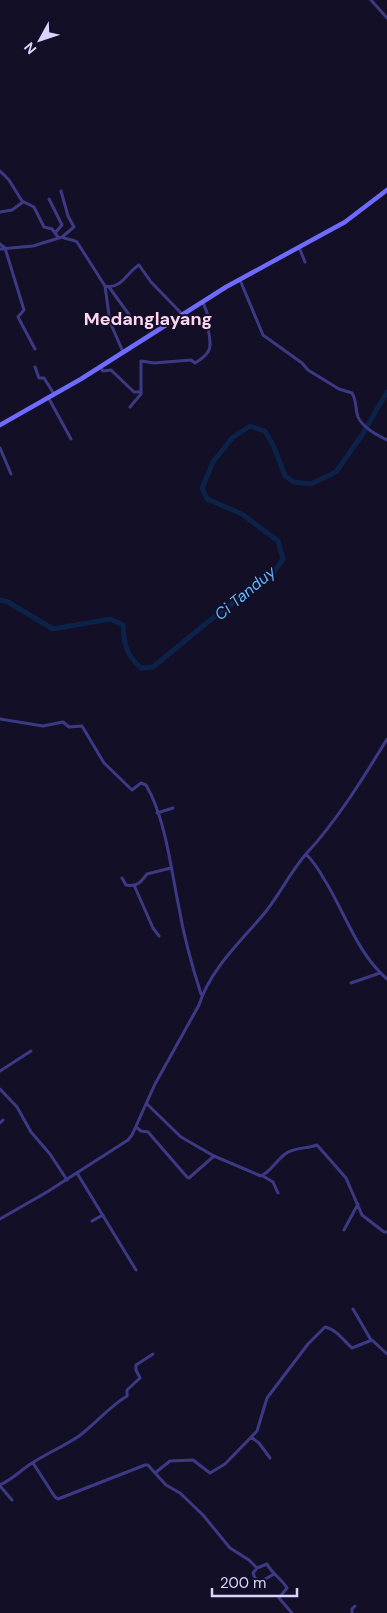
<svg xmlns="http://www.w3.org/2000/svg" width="387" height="1613" viewBox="0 0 387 1613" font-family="'DM Sans',sans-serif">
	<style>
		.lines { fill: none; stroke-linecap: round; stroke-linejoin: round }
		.river { stroke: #0c2248; stroke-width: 5 }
		.street { stroke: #3d3a85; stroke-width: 3 }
		.secondary { stroke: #6f6bff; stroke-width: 4.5 }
		.labels { text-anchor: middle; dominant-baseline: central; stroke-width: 4; stroke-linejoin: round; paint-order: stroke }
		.water-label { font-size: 16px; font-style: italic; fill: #62b6ff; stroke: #130f26 }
		.quarter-label { font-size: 18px; font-weight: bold; fill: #ffd6f0; stroke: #130f26 }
	</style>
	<rect width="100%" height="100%" fill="#130f26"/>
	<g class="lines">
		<path class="river" d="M 0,600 L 8,602 L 53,629 L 110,619 L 123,625 C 124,644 126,655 141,668 L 153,667 L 209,621 L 273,573 L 283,559 L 278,541 L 242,514 L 207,499 L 202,488 L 213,462 L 233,437 L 250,426 L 265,431 L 274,447 L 285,476 L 294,482 L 311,484 L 336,472 L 362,435 L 387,392"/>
		<path class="street" d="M 371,0 L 387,18
			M 0,171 L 9,180 L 22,201 L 34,207 L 44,227 L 52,229 L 58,237
			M 61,191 L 68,216 L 74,227 L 62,237
			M 49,199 L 62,225 L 55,233
			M 0,212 L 12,210 L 23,202
			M 0,244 L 5,248 L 24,310 L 18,317 L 35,349
			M 299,247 L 305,262
			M 0,249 L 33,246 L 62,237 C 67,240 73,239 77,242 L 105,286 L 110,322 L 123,352
			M 240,280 L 263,335 L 302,363 L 308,370 L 339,389 L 352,393 C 357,401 355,409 358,417 C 363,428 377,435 387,440
			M 105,286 C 121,290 127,272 139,265 L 151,282 L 183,315
			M 109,287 L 130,316
			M 35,367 L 39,378 L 44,378 L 54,394
			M 100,367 L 103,371 L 111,370 L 134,392 L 141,392
			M 48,397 L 71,439
			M 130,407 L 141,394 L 141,361 L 154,363 L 191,360 L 195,363 C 212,353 212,347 208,329 C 207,325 209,321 208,318 C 208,312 204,307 203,302
			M 0,448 L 11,474
			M 0,719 L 43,726 L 63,722 L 69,727 L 82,726 L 104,763 L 132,790 L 141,783 L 146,785 C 166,819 171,870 179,908 C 184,937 192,966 201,994
			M 157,813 L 173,808
			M 306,854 C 313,861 319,870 324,879 C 345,912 356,952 387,979
			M 122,878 L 126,885 C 138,887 141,882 147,874 L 171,868
			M 134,885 L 153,928 L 159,936
			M 351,983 L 380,973
			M 0,1071 L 31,1051
			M 0,1089 L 17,1107 L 31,1132 L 50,1154 L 67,1180
			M 147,1104 L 181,1137 L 214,1156 L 261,1176 C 271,1171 276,1161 285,1154 C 294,1147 307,1149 317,1145 L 346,1178 L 362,1215 L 384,1232 L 387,1232
			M 0,1123 L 3,1120
			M 136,1127 L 141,1131 L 148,1132 L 187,1177 L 189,1178 L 214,1156
			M 77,1173 L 136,1270
			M 263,1176 L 273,1182 L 278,1193
			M 0,1219 L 47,1192 L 128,1140 L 132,1135 L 155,1084 L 199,1005 C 211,967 243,940 267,910 C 281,892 291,871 306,854 C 336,822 364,777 387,739
			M 92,1221 L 103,1215
			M 344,1230 L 358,1204
			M 353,1309 L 371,1340
			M 251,1437 L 259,1443 L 270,1458
			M 33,1463 L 55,1497 L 58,1499 L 145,1465 L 148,1465 L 155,1473 L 170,1461 L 193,1460 L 210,1473 L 225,1464 L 257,1431 L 267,1398 L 308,1344 L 325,1327 C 336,1329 344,1341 352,1348 L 372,1340 L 387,1354
			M 155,1473 L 166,1485 L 180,1493 L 203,1515 L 230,1548 L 249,1560 L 257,1568 L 267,1564 C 272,1574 282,1579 287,1588 L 279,1598 L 292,1613
			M 0,1485 C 11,1480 19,1472 29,1465 C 45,1454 63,1447 79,1436 C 96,1423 109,1407 127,1396 L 127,1390 L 140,1378 L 136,1370 L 136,1365 L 153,1354
			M 0,1486 L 12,1500
			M 257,1568 L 253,1573 L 255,1578 L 260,1582 L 274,1574
			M 352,1613 L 352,1609 L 355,1606"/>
		<path class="secondary" d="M 0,425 L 81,379 L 226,287 L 345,222 L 387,190"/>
	</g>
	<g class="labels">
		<g class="water-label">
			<text transform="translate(245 593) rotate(-40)">Ci Tanduy</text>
		</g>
		<g class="quarter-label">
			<text x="148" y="319">Medanglayang</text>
		</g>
	</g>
	<g transform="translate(40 40) rotate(230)" stroke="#130f26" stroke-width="4" paint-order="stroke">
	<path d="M0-4L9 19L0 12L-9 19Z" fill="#d9d4ff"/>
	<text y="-8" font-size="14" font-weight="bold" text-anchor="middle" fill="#d9d4ff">N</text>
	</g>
	<path d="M212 1588v8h85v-8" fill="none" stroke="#d9d4ff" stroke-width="2.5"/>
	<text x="220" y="1588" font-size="15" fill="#d9d4ff" stroke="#130f26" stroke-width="4" paint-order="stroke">200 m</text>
</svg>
